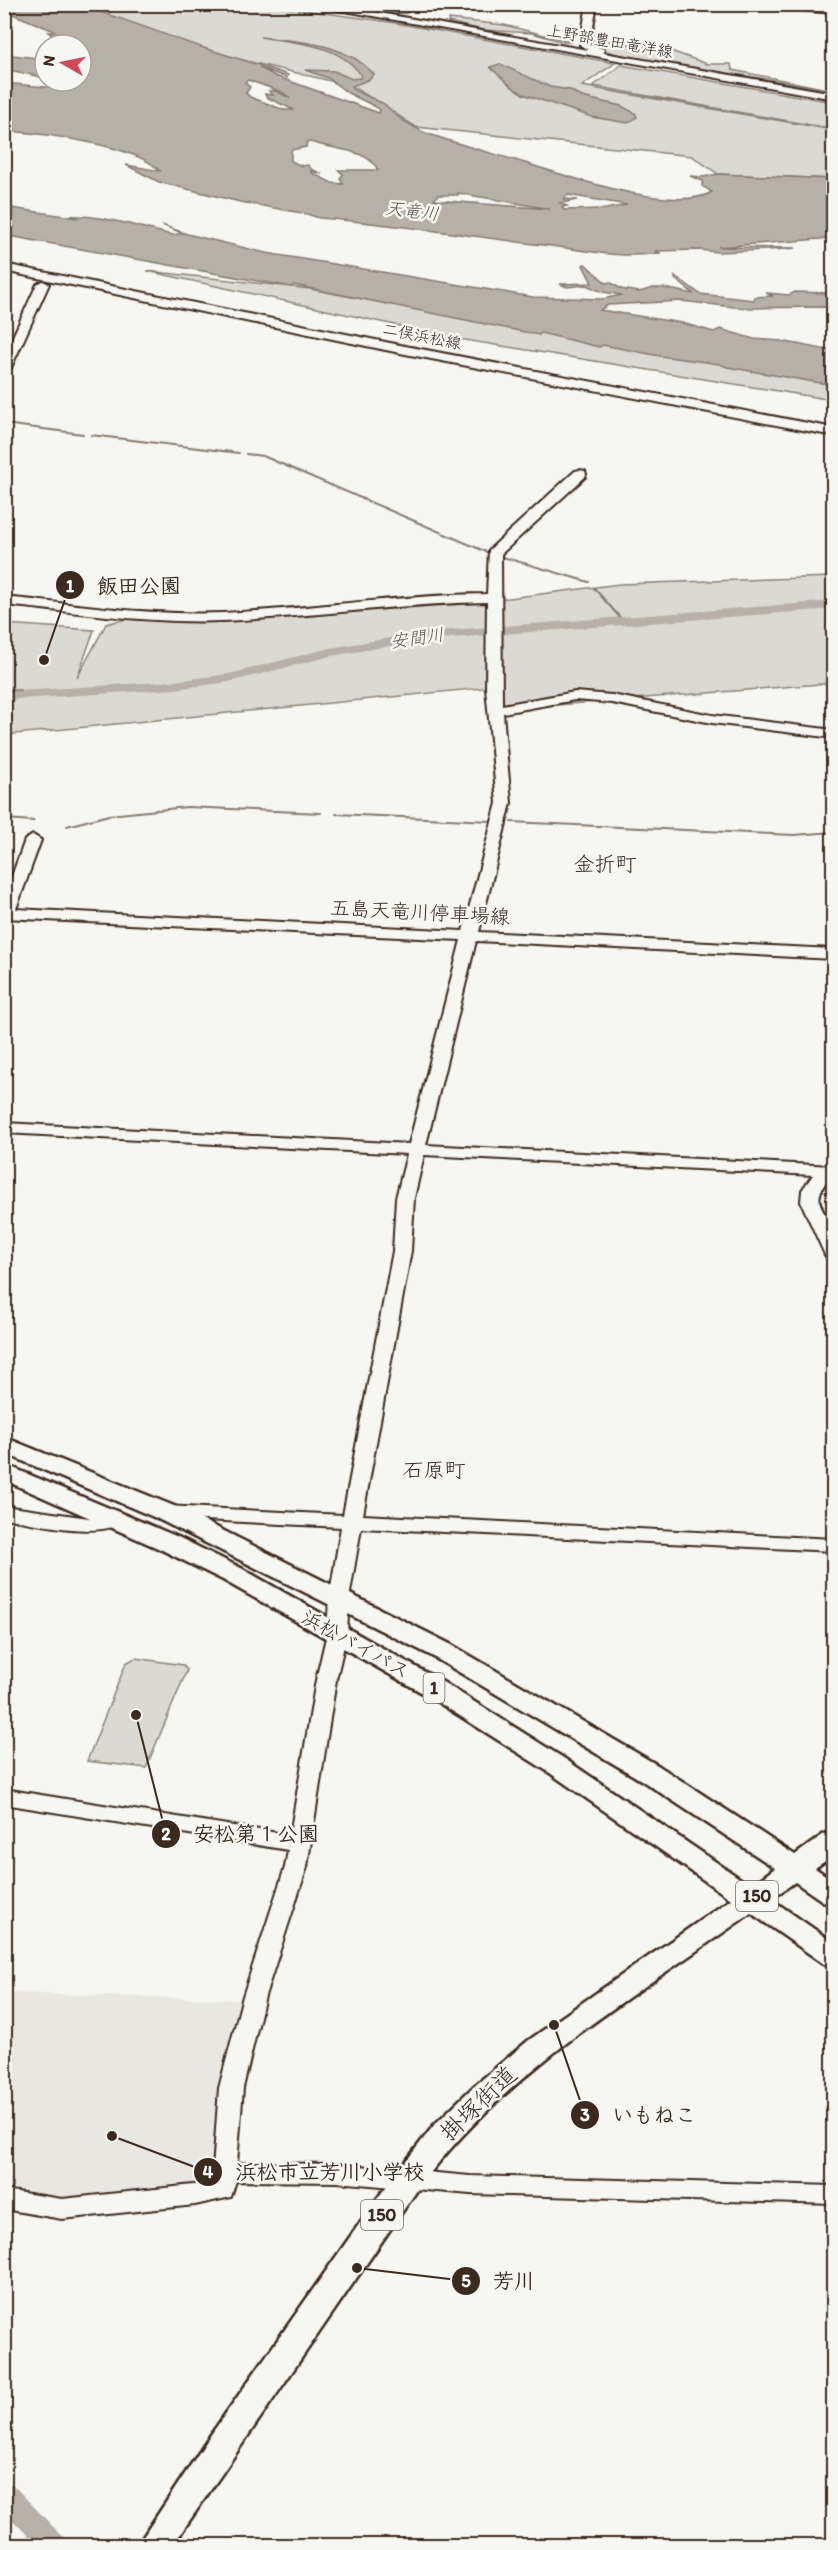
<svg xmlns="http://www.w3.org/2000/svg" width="838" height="2550" viewBox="0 0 838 2550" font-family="Itim,'Klee One',sans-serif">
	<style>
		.built { fill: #e8e7e2 }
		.green { fill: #dad9d3; stroke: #8a8278; stroke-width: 1.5 }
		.water { fill: #b6b0a9; stroke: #857a71; stroke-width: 1.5; fill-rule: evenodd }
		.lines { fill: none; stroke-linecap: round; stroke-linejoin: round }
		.stream { stroke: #857a71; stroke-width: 2 }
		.river { fill: #b6b0a9; fill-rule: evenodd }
		.secondary-casing { stroke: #3b2a1e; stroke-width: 4 }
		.highway-casing { stroke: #3b2a1e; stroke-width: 5 }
		.secondary { fill: #f6f6f2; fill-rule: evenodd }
		.highway { fill: #f6f6f2; fill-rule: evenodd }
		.labels { text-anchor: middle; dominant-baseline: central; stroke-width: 5; stroke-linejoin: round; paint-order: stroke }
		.far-street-label { font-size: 16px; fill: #3b2a1e; stroke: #f6f6f2 }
		.far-water-label { font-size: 18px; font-style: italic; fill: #605248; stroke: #f6f6f2 }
		.shield { fill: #f6f6f2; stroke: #73675e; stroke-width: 1.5 }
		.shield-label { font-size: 18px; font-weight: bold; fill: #3b2a1e }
		.street-label { font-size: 20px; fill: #3b2a1e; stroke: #f6f6f2 }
		.neighbourhood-label { font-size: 21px; fill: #3b2a1e; stroke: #f6f6f2 }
		.near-street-label { font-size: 24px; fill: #3b2a1e; stroke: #f6f6f2 }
		.leader { fill: none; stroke: #3b2a1e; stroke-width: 2 }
		.callout-dot { fill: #3b2a1e; stroke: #f6f6f2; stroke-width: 2 }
		.mark-label { font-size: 18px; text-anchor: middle; font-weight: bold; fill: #fff }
		.callout-label { font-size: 21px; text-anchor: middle; font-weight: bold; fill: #3b2a1e; stroke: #f6f6f2; stroke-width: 5; stroke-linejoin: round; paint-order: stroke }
	</style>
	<rect width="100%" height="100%" fill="#f6f6f2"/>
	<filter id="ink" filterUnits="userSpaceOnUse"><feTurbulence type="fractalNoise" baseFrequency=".0167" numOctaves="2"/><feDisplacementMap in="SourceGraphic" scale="12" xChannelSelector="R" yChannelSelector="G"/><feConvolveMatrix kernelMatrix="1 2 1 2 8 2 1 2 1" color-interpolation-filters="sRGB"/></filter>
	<g filter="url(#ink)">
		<path class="built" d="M 5,1993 L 245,2000 L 215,2186 L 64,2203 L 5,2193 Z"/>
		<path class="green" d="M 69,5 L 267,5 L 390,22 L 615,63 L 582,86 L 833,130 L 833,179 L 718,174 L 692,156 L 416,127 L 352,86 L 233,58 Z
			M 336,5 L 389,5 L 409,10 L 407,13 L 395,14 Z
			M 449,19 L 504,25 L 573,42 L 563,42 L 532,33 L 482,30 L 448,22 Z
			M 590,38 L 671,51 L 707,64 L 731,64 L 732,70 L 833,90 L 623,56 L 590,46 Z
			M 621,65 L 833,102 L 833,129 L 593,86 Z
			M 147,271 L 310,289 L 451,316 L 833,381 L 833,400 L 459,339 Z
			M 833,577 L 833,683 L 496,710 L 492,687 L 5,735 L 5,692 L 21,690 L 5,690 L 5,624 L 94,630 L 77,678 L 106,624 L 137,616 L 405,605 L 509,598 L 620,584 Z
			M 135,1658 L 183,1665 L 187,1670 L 146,1768 L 87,1761 L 126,1663 Z"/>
		<path class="water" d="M 69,4 C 111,13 151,30 192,44 C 224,55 257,63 288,75 L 287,78 L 259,67 L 275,76 L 379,113 L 380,110 L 376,107 L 348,93 L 328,78 L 305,70 L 334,71 L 352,79 L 360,78 L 361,75 C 339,43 294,43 260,37 C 301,42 344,42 374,74 L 370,79 L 352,86 L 352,89 L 384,104 L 402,120 L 423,132 C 457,144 491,153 525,163 C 567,176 674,214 712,192 L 702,186 L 703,181 L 690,176 L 703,177 L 718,174 L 833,179 L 833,238 L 718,247 L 796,248 L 787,249 L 718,252 L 699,250 L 655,251 L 660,253 C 622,259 588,251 551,246 C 474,237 397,224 319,218 L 307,214 L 240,202 L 159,182 L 126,165 L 160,171 C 137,145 40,133 5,131 L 5,83 L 45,87 L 62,84 L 55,81 L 81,81 L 81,45 L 65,45 L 48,32 L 55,32 L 52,30 L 5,11 L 5,5 ZM 248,80 L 282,92 L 290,98 L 276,91 L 269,91 L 273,95 L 265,94 L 266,97 L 294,110 L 284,110 L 250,97 L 246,93 L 250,87 L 245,83 ZM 307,142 C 315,142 318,145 326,146 C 344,150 369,152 378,170 L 338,170 L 343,174 L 340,179 L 343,184 L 332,183 L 312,173 L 311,171 L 322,174 L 311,169 L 308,165 L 302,166 L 291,161 L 291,150 L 306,147 ZM 458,193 L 550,209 L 434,200 L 438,195 L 458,195 ZM 568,195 L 627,205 L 606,209 L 564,210 L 562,207 L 567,206 L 560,203 L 578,200 L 564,199 Z
			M 4,54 L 45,59 L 45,78 L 5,69 Z
			M 500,64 L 550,87 L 570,90 L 582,97 L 621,106 L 635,113 L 637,117 L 628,123 L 592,117 L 523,94 L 512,87 L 490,67 Z
			M 5,207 L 78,218 L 64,216 C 101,214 137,227 173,235 L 182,233 L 162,225 L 187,234 L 266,253 L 533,297 L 602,299 L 622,295 L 603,292 L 586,285 L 567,287 L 560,284 L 592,283 L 583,265 L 585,264 L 606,283 L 610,282 L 621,289 L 639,292 L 653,288 L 664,288 L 694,294 L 675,279 L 675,276 L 700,294 L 754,300 L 755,297 L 773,296 L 766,293 L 789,295 L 795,292 L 833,293 L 833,312 L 829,307 L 743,308 L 681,301 L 608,305 L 600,310 L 682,323 L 714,332 L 720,329 L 754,339 L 781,341 L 833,351 L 833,385 L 727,367 L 720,364 L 660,356 L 603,345 L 599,347 L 541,333 L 539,335 L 294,285 L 291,287 L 9,236 L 5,234 Z"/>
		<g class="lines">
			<path class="stream" d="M 4,424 L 83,434
				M 91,435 L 239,453
				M 246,454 L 263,456 L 489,553
				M 499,556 L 589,582
				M 594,588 L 624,622
				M 336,814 L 491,821
				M 4,819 L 34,821
				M 511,822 L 794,835 L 834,832
				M 67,826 L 109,815 L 187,807 L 321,813"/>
			<path class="river" d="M 834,601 L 834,609 L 425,640 L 331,656 L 229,682 L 175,689 L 4,700 L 4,692 L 175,681 L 229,674 L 330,648 L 425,632 Z
				M 4,2482 L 13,2485 L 64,2538 L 68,2546 L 38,2546 L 4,2511 Z"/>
			<defs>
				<path id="secondary" d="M 306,4 L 329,4 L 588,50 L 580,45 L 587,4 L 597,4 L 590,44 L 604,49 L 604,53 L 834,93 L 834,99 Z
					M 758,4 L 834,7 L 834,13 L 762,7 Z
					M 4,264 L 400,345 L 834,428 L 834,436 L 400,353 L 4,271 Z
					M 43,281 L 49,284 L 10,370 L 4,373 L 4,356 L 37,284 Z
					M 580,470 L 585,471 L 586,474 L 585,477 L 501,554 L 502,705 L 575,692 L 612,695 L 712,715 L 834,730 L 834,738 L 712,723 L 612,703 L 575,700 L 503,713 L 511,803 L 479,932 L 834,949 L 834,959 L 476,941 L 426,1145 L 834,1166 L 834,1176 L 830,1176 C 810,1203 823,1204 832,1232 C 835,1240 834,1251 834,1260 L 828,1259 L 825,1255 L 801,1202 L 802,1190 L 813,1175 L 424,1155 L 414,1198 L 411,1251 L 363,1515 L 834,1539 L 834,1551 L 361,1528 L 349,1599 L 347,1633 L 336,1680 L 307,1867 L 265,1996 L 243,2088 L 237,2163 L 337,2164 L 470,2176 L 834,2186 L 834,2204 L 470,2194 L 337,2182 L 236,2181 L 231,2197 L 195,2205 L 62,2219 L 4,2209 L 4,2190 L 62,2199 L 212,2183 L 219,2088 L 243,1996 L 285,1867 L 288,1850 L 4,1804 L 4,1789 L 290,1835 L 316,1680 L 327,1633 L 329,1599 L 341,1527 L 165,1518 L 158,1516 L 155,1512 L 158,1508 L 165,1506 L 343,1515 L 393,1251 L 396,1198 L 407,1154 L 4,1133 L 4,1123 L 409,1144 L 461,940 L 4,918 L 4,898 L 25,840 L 33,835 L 41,840 L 16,909 L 463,931 L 497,803 L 486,688 L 487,602 C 398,604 311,617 223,621 C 150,624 77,612 4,605 L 4,597 C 77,604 150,616 223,613 C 311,609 398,595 487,594 L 489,550 L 575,471 Z
					M 4,1506 L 96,1519 L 114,1513 L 121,1515 L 124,1519 C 109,1542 29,1522 4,1518 Z"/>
				<path id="highway" d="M 4,1437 L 174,1506 L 450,1644 L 659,1766 L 795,1855 L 824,1834 L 834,1832 L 834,1855 L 815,1868 L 834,1881 L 834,1905 L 824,1902 L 795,1882 L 771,1899 L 834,1943 L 834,1967 L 824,1964 L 751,1913 C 634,1996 507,2070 420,2186 L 172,2546 L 137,2546 L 212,2433 L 376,2200 L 434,2125 L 473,2087 L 529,2040 L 731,1899 L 547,1771 L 428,1696 L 223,1580 L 160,1549 L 4,1480 L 4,1464 L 178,1537 L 241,1568 L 446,1684 L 565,1759 L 751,1886 L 775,1868 L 641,1780 L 432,1656 L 156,1518 L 4,1453 Z"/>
			</defs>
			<use href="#secondary" class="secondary-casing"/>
			<use href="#highway" class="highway-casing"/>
			<use href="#secondary" class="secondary"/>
			<use href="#highway" class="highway"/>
		</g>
	</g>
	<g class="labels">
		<g class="far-street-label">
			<text transform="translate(610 41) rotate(10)">上野部豊田竜洋線</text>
			<text transform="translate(422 336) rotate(11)">二俣浜松線</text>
		</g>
		<g class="far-water-label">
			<text transform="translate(412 211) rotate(7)">天竜川</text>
			<text transform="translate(417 638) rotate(-8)">安間川</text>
		</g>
		<g class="shield">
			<rect x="423.5" y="1673" width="21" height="30" rx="4.5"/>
			<rect x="736" y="1881" width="42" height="30" rx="4.5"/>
			<rect x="361" y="2200" width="42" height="30" rx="4.5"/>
		</g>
		<g class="shield-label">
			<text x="434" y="1688">1</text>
			<text x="757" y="1896">150</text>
			<text x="382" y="2215">150</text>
		</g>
		<g class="street-label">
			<text transform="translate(420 912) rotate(3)">五島天竜川停車場線</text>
			<text transform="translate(356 1644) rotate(29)">浜松バイパス</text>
		</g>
		<g class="neighbourhood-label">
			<text x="605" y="863">金折町</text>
			<text x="434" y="1469">石原町</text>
		</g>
		<g class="near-street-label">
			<text transform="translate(478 2103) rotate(-44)">掛塚街道</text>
		</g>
	</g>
	<path class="leader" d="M44 660L70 585M136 1715L166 1834M554 2025L585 2115M112 2136L208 2172M357 2268L466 2281"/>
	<g class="callout-dot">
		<circle cx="44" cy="660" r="6"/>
		<circle cx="136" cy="1715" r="6"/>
		<circle cx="554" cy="2025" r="6"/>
		<circle cx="112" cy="2136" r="6"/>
		<circle cx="357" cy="2268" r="6"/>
		<circle cx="70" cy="585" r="15"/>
		<circle cx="166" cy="1834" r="15"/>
		<circle cx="585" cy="2115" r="15"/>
		<circle cx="208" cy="2172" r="15"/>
		<circle cx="466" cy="2281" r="15"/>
	</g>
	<g class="mark-label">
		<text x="70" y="592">1</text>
		<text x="166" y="1840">2</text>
		<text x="585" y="2121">3</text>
		<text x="208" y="2178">4</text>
		<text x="466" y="2287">5</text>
	</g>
	<g class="callout-label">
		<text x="139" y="593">飯田公園</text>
		<text x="256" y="1841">安松第１公園</text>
		<text x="654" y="2122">いもねこ</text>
		<text x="330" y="2179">浜松市立芳川小学校</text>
		<text x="514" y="2288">芳川</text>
	</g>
	<rect width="838" height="2550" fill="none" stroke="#f6f6f2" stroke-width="24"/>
	<rect x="12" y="12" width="814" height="2526" fill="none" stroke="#3b2a1e" stroke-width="2" filter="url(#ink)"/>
	<g transform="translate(63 63) rotate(279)"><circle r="28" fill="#f6f6f2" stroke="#aba49d" stroke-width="1.5"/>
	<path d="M0-4.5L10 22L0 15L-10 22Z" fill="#d1495b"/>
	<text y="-9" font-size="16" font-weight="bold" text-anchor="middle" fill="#3b2a1e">N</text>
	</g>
</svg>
